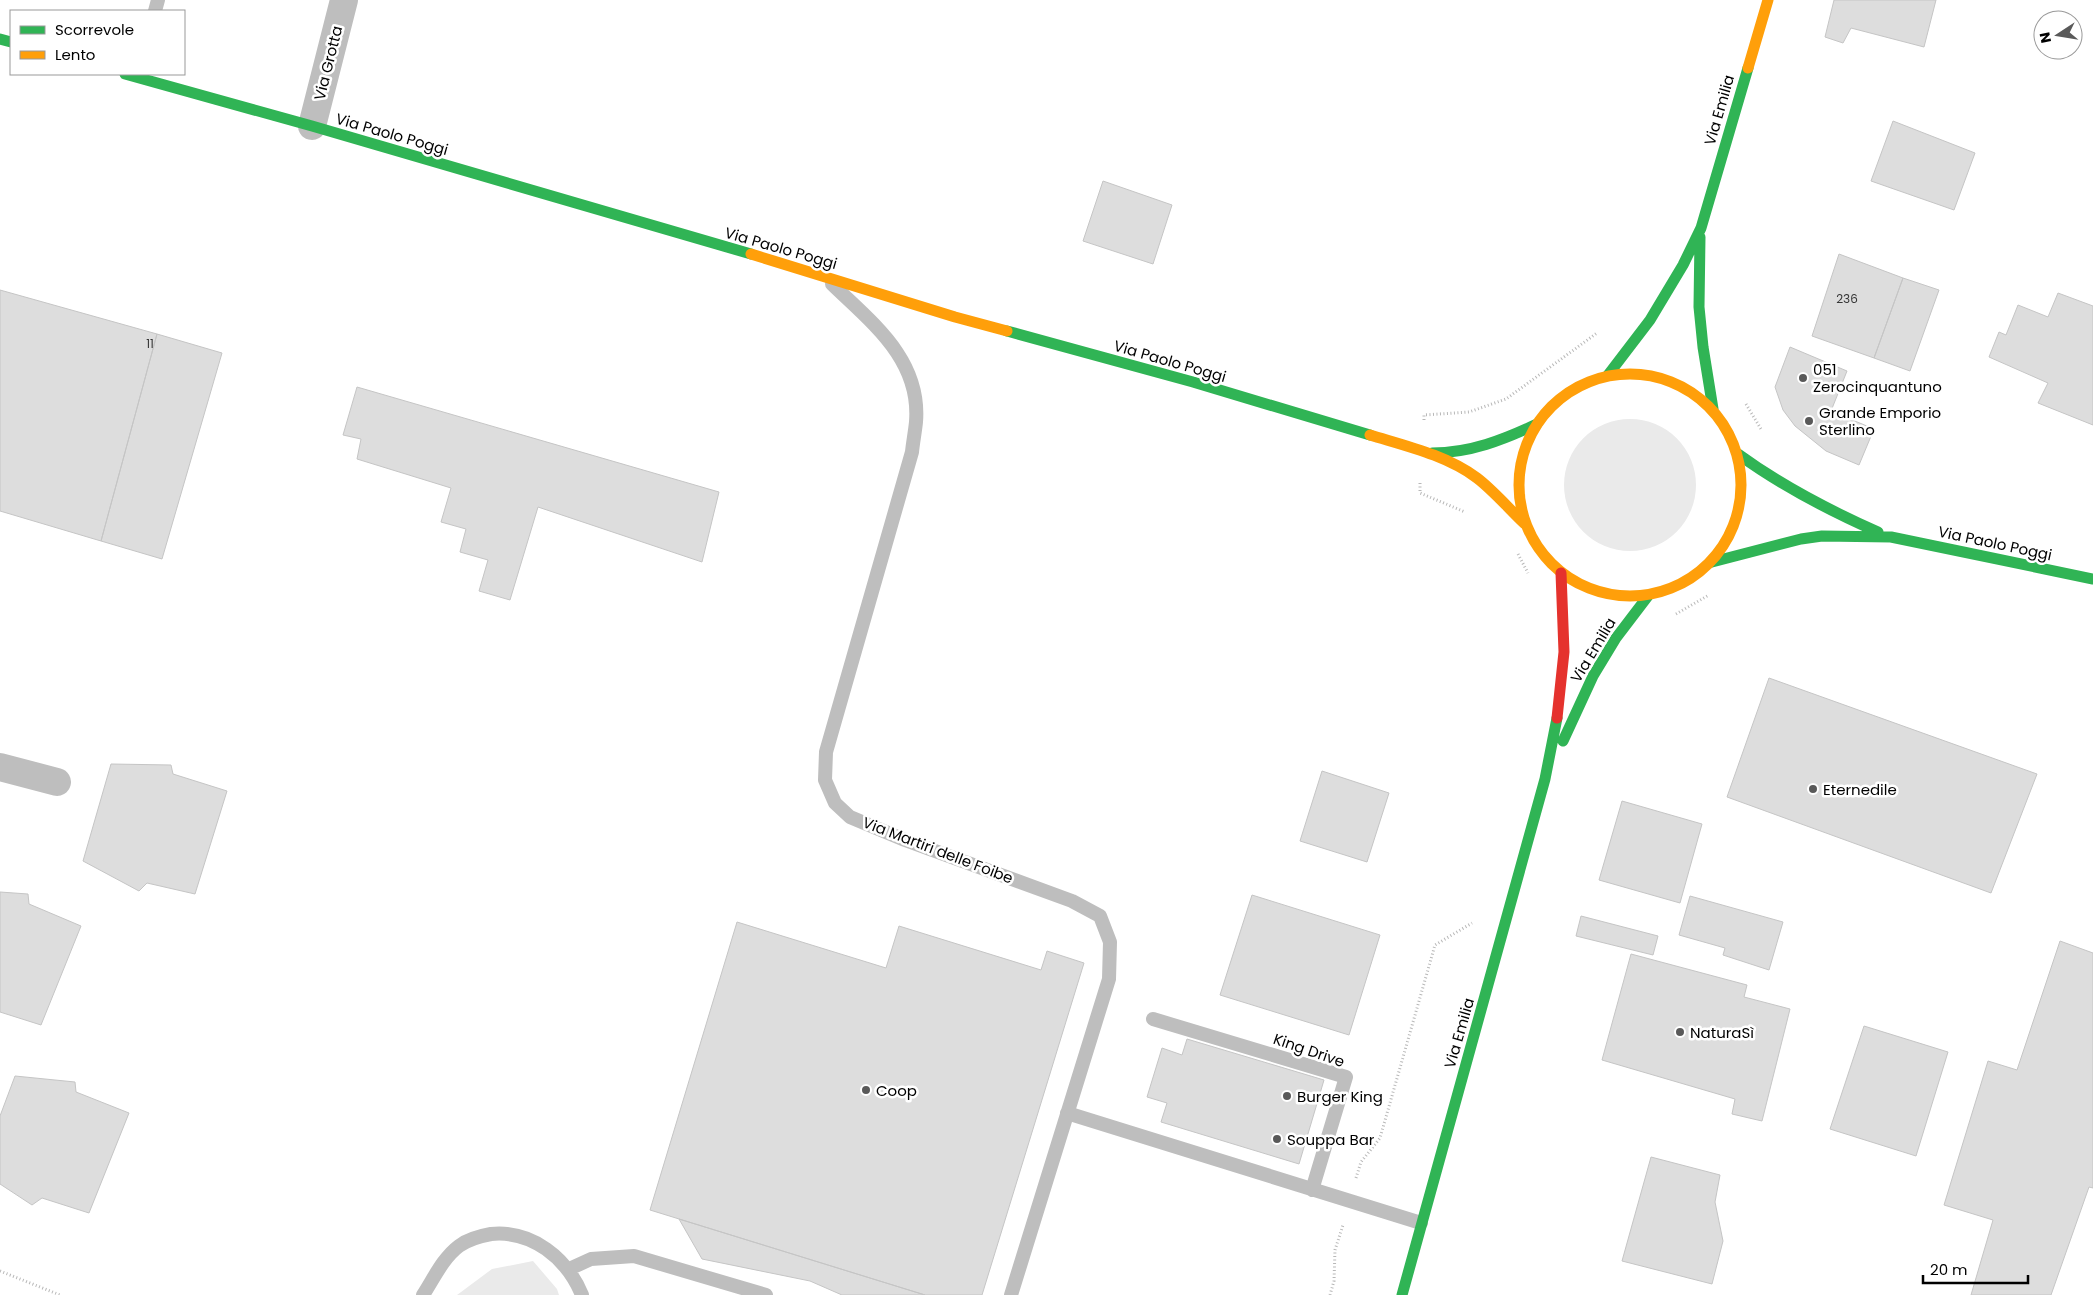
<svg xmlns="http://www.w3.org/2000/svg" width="2093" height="1295" viewBox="0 0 2093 1295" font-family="Poppins,sans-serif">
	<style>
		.green { fill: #eaeaea }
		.building { fill: #ddd; stroke: #c5c5c5 }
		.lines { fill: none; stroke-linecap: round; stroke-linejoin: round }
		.path { stroke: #b8b8b8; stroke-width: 3; stroke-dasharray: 1 2.5; stroke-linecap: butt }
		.lane { stroke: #bebebe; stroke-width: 14 }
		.street { stroke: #bebebe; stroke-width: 28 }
		.fast { stroke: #30b455; stroke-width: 11 }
		.slow { stroke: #ff9f0a; stroke-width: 11 }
		.jam { stroke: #e5322d; stroke-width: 11 }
		.poi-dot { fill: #595959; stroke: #fff; stroke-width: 2 }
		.labels { text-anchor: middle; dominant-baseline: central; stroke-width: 5; stroke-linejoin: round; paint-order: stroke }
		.number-label { font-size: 12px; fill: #373737 }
		.street-label { font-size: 15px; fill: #000; stroke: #fff }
		.poi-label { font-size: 15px; fill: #000; stroke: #fff; text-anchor: start }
	</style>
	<rect width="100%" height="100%" fill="#fff"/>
	<path class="green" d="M1564 485a66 66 0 1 1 132 0a66 66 0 1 1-132 0Z
		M 533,1261 L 557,1289 L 559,1295 L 457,1295 L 492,1269 Z"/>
	<path class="building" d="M 1834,0 L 1936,0 L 1924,47 L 1851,28 L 1843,43 L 1825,37 Z
		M 1893,121 L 1975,153 L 1954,210 L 1871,181 Z
		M 1103,181 L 1172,205 L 1153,264 L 1083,241 Z
		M 1839,254 L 1903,278 L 1874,358 L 1812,336 Z
		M 1903,278 L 1939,290 L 1910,371 L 1874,358 Z
		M 0,290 L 157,334 L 101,541 L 0,511 Z
		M 2058,293 L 2093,306 L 2093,425 L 2038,403 L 2048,383 L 1989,357 L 1999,332 L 2006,335 L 2018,305 L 2048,317 Z
		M 157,334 L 222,353 L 162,559 L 101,541 Z
		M 1790,347 L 1847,371 L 1831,411 L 1874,429 L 1859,465 L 1826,451 L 1795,426 L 1783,410 L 1775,387 Z
		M 357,387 L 719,492 L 702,562 L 538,507 L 510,600 L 479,591 L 488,560 L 460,552 L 466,529 L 441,522 L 451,488 L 357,459 L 361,439 L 343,435 Z
		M 1769,678 L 2037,774 L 1991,893 L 1727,797 Z
		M 111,764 L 171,765 L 173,774 L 227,791 L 195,894 L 147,883 L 139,891 L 83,861 Z
		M 1322,771 L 1389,793 L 1367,862 L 1300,841 Z
		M 1622,801 L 1702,824 L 1680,903 L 1599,880 Z
		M 0,892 L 28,894 L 29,904 L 81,926 L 41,1025 L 0,1012 Z
		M 1252,895 L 1380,935 L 1349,1035 L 1220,995 Z
		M 1690,896 L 1783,922 L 1769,970 L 1723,955 L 1725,948 L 1679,935 Z
		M 1581,916 L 1658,936 L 1653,955 L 1576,936 Z
		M 737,922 L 886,968 L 899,926 L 1041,970 L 1047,951 L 1084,963 L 982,1295 L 925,1295 L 650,1210 Z
		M 2060,941 L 2093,953 L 2093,1188 L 2089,1187 L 2051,1295 L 1971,1295 L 1993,1220 L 1944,1205 L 1988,1061 L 2017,1070 Z
		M 1631,954 L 1747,985 L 1744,997 L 1790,1009 L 1762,1121 L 1732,1114 L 1735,1099 L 1602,1060 Z
		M 1864,1026 L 1948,1052 L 1916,1156 L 1830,1129 Z
		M 1187,1039 L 1324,1080 L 1299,1164 L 1161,1122 L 1167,1103 L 1147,1097 L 1162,1048 L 1182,1055 Z
		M 15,1076 L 75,1082 L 76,1092 L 129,1113 L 89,1213 L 42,1198 L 32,1205 L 0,1184 L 0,1116 Z
		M 1651,1157 L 1720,1175 L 1715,1202 L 1723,1241 L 1712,1284 L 1622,1261 Z
		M 679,1219 L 925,1295 L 842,1295 L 810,1281 L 702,1259 Z"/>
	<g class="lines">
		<path class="path" d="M 1746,404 L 1761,429
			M 1424,420 L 1424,415 L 1469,412 L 1506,399 L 1597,333
			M 1420,483 L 1420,493 L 1465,512
			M 1518,554 L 1528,573
			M 1676,614 L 1709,595
			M 1356,1178 L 1361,1162 L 1380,1138 L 1435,945 L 1472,923
			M 0,1271 L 60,1295
			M 1330,1295 L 1334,1281 L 1335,1250 L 1343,1225"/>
		<path class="lane" d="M 155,11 L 158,0
			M 832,284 C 872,323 921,359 916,422 C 915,432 913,442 912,452 L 826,752 L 825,780 L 835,803 L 850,817 L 905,840 L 1072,901 L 1100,916 L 1110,942 L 1109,979 L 1011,1295
			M 1153,1019 L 1346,1077 L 1312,1190
			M 1067,1113 L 1421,1223
			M 569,1269 L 591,1259 L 634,1256 L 766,1295
			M 423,1295 C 434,1278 443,1258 459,1246 C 468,1239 480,1236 491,1234 C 532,1230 567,1258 582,1295"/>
		<path class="street" d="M 312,126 L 344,0
			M 0,767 L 57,782"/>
		<path class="fast" d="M 0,39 L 11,42
			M 125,74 L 312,126 L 751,254
			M 1700,237 L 1699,307 L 1703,347 L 1713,409
			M 1007,331 L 1193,382 L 1370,435
			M 1608,375 L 1650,320 L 1683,265 L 1701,228 L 1748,68
			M 1432,453 C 1470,453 1503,440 1537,424
			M 1738,454 C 1782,486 1828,510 1878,532
			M 1712,562 L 1801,539 L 1822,536 L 1891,537 L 2093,579
			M 1563,741 L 1593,676 L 1616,638 L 1648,596
			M 1402,1295 L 1545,779 L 1557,718"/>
		<path class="slow" d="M 1748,68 L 1768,0
			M 751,254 L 955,317 L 1007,331
			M1519 485a111 111 0 1 1 222 0a111 111 0 1 1-222 0Z
			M 1370,435 C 1406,446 1446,455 1477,478 C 1494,491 1509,509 1525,524"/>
		<path class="jam" d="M 1557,718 L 1564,652 L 1561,573"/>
	</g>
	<g class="poi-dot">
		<circle cx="1803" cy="378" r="5"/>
		<circle cx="1809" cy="421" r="5"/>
		<circle cx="1813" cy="789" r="5"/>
		<circle cx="1680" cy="1032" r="5"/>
		<circle cx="866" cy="1090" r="5"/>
		<circle cx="1287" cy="1096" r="5"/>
		<circle cx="1277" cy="1139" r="5"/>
	</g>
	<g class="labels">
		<g class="number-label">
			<text x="1847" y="298">236</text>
			<text x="150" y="343">11</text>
		</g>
		<g class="street-label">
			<text transform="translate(328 63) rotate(-76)">Via Grotta</text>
			<text transform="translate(1719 110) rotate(-74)">Via Emilia</text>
			<text transform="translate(392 134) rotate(16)">Via Paolo Poggi</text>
			<text transform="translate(781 248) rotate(16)">Via Paolo Poggi</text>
			<text transform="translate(1170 361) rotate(16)">Via Paolo Poggi</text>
			<text transform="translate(1995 543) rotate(12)">Via Paolo Poggi</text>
			<text transform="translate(1593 650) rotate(-59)">Via Emilia</text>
			<text transform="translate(938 850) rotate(21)">Via Martiri delle Foibe</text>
			<text transform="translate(1459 1033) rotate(-74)">Via Emilia</text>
			<text transform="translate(1309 1050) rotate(19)">King Drive</text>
		</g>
		<g class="poi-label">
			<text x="1813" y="369">051<tspan x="1813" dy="17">Zerocinquantuno</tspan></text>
			<text x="1819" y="412">Grande Emporio<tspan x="1819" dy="17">Sterlino</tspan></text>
			<text x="1823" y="789">Eternedile</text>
			<text x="1690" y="1032">NaturaSì</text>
			<text x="876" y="1090">Coop</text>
			<text x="1297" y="1096">Burger King</text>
			<text x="1287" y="1139">Souppa Bar</text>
		</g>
	</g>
	<rect x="10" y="10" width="175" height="65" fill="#ffffff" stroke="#999999"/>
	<rect x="20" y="26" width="25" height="8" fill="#30b455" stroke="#999999"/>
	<text x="55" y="35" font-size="15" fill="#000000">Scorrevole</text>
	<rect x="20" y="51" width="25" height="8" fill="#ff9f0a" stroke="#999999"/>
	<text x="55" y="60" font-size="15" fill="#000000">Lento</text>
	<g transform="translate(2058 35) rotate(258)"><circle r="24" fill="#ffffff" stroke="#999999"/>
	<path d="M0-4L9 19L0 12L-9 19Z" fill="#595959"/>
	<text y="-8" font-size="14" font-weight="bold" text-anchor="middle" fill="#000000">N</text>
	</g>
	<path d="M1923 1275v8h105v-8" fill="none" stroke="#000000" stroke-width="2.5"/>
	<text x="1930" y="1275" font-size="15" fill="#000000" stroke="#ffffff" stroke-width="4" paint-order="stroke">20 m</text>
</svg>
